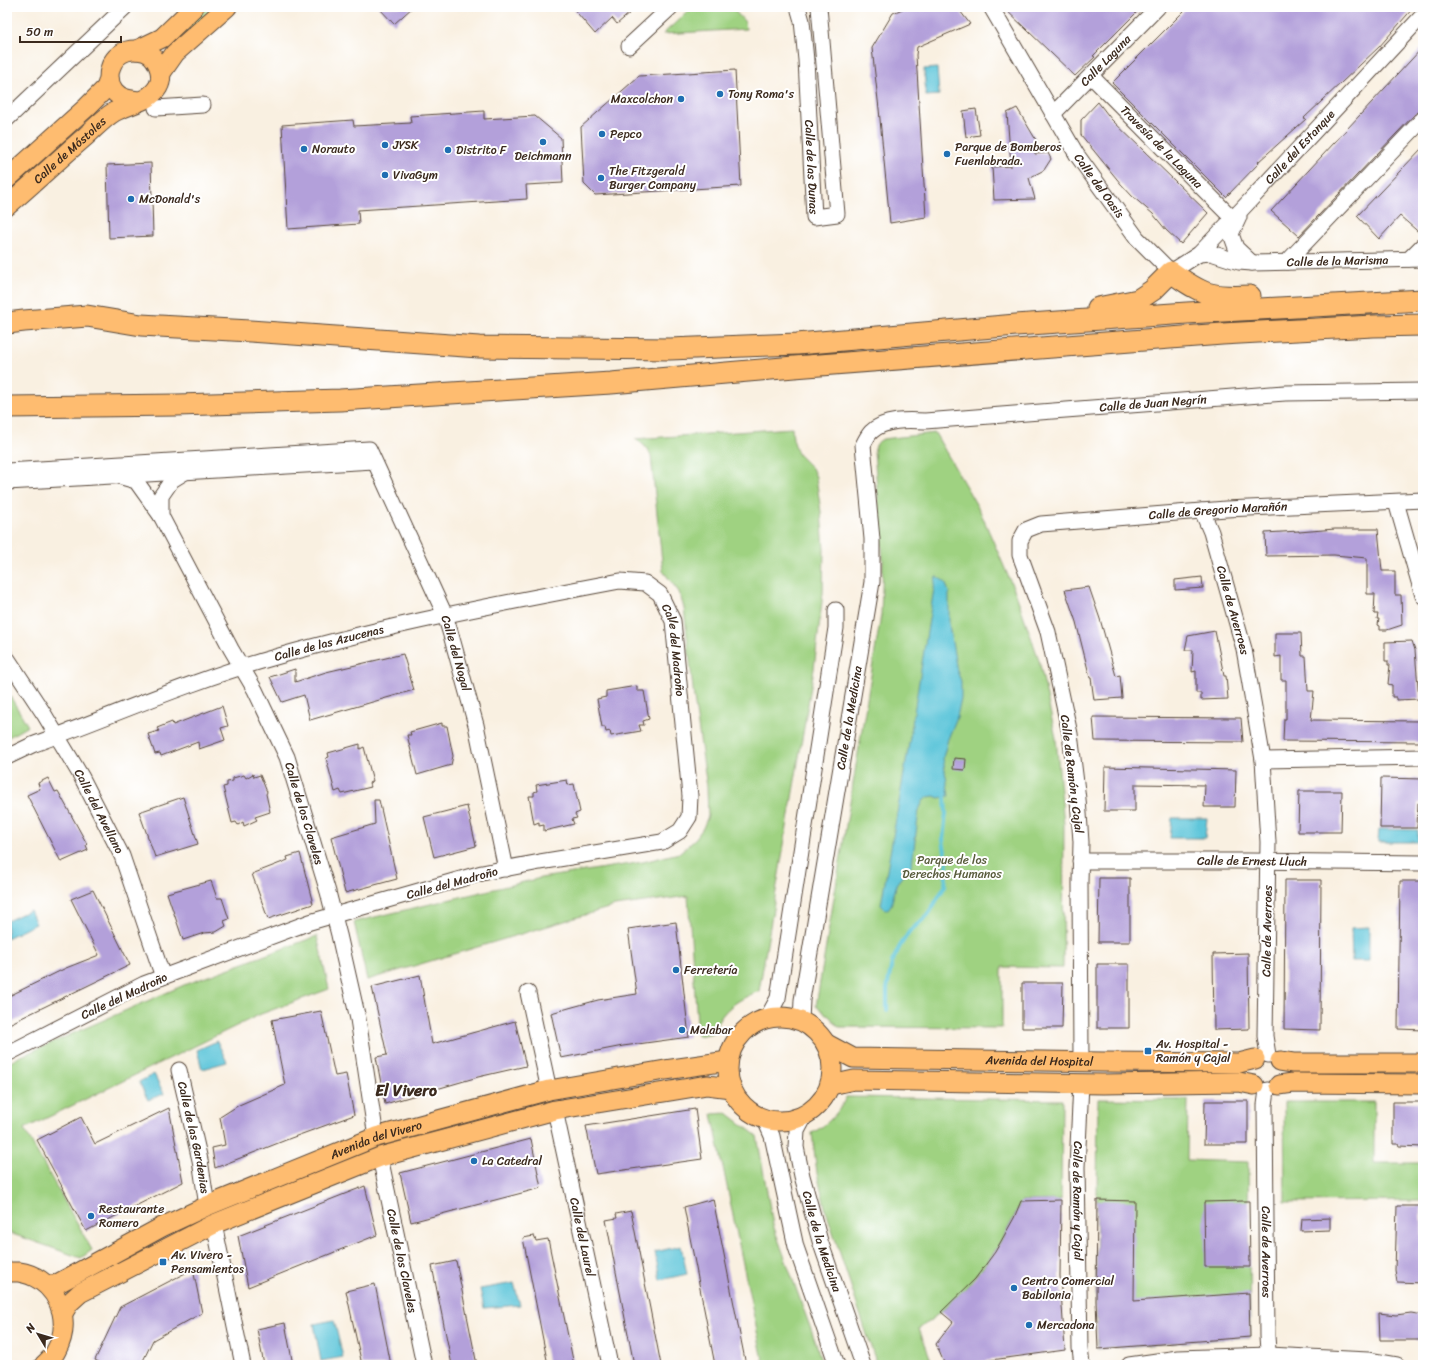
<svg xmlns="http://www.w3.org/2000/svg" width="1430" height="1372" viewBox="0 0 1430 1372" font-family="Sriracha,sans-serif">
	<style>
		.green { fill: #9fd281; stroke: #6d7e50 }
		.water { fill: #5ec6da; stroke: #4c787c }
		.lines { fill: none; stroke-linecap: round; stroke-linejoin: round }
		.stream { stroke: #5ec6da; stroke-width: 4 }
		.building { fill: #b3a0da }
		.minor-casing { stroke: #58483b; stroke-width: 17 }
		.major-casing { stroke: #58483b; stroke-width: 21 }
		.highway-casing { stroke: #58483b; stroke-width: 23 }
		.minor { stroke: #fff; stroke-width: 15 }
		.major { stroke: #febc70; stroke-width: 19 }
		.highway { stroke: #febc70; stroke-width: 21 }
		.poi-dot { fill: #1f6fb2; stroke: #fff; stroke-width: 1.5 }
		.labels { text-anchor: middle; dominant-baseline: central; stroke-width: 4; stroke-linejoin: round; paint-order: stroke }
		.street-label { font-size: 12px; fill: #3b2a1e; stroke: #fff }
		.poi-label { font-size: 12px; fill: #3b2a1e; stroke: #fff; text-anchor: start }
		.park-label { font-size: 12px; fill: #595c3c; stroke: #fff }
		.district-label { font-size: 16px; font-weight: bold; fill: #3b2a1e; stroke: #fff }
	</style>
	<rect width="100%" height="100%" fill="#fff"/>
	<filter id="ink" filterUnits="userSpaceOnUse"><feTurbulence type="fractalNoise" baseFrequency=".025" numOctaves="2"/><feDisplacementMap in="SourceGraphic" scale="8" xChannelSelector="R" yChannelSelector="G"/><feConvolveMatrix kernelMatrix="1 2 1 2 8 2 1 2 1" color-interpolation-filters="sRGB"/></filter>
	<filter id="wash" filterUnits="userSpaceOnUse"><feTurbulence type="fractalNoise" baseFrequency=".012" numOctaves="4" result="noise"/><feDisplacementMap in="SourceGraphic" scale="16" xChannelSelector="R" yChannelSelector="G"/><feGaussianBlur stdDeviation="0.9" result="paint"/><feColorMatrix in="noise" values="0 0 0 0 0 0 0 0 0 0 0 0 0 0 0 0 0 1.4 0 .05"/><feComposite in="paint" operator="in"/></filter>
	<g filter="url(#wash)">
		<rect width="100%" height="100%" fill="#f9f0e1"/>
		<path class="green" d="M 206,7 L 215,7 L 170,49 L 167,45 Z
			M 693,7 L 731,7 L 745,22 L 746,29 L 663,34 Z
			M 792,428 L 793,439 L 798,454 L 812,468 L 816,477 L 821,512 L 824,549 L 823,593 L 814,669 L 759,991 C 737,1000 721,1010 713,1033 L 698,1036 L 688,896 L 615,906 L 367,980 L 354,922 L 541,878 L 643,862 L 679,853 L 696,838 L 703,828 L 708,816 L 707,787 L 694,698 L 684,608 L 679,592 L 663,571 L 651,456 C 647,448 643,443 635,439 Z
			M 935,433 L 980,511 L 1016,594 L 1039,660 L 1056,738 L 1064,824 L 1063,968 L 1002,967 L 1002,1028 L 839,1027 L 830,1017 L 816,1006 L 881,615 L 883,560 L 874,451 C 876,445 877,442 883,439 Z
			M 7,691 L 28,726 L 7,738 Z
			M 317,936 L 329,989 L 261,1014 L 24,1129 L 92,1250 L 81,1258 L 7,1232 L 7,1064 L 19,1057 L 184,985 Z
			M 846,1097 L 1062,1100 L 1061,1200 L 1021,1201 C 1003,1244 980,1277 945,1308 C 937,1316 927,1322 919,1329 L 933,1365 L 877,1365 L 826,1211 L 817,1173 L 812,1133 C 826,1126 840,1112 846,1097 Z
			M 1098,1099 L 1188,1100 L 1187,1160 L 1248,1162 L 1250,1337 L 1098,1349 L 1096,1301 Z
			M 1284,1102 L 1374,1102 L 1374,1163 L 1423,1163 L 1423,1201 L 1285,1202 Z
			M 727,1113 L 757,1136 L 773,1225 L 817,1346 L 822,1365 L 764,1365 L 712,1114 Z"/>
		<path class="water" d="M 937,68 L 939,95 L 926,96 L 924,69 Z
			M 936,576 L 945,582 L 949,592 L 949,625 L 957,671 L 961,681 L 961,698 L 957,717 L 948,739 L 943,758 L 949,796 L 939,798 L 934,796 L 928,797 L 923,801 L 919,810 L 912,864 L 897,883 L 891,905 L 888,909 L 885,909 L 881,905 L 907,756 Z
			M 1172,818 L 1207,818 L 1205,838 L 1170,838 Z
			M 1379,829 L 1418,830 L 1418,842 L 1378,842 Z
			M 30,910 L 36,924 L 7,938 L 7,921 Z
			M 1369,927 L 1369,961 L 1352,961 L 1351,928 Z
			M 217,1041 L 227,1062 L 202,1069 L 197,1050 Z
			M 154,1074 L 164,1094 L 148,1100 L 139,1082 Z
			M 681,1246 L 687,1274 L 660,1280 L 655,1252 Z
			M 514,1283 L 520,1305 L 484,1308 L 480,1289 Z
			M 334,1320 L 343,1357 L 321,1361 L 314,1324 Z"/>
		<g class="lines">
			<path class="stream" d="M 887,1010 L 887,989 L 892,962 L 900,946 L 909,932 L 928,915 L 945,886 L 947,864 L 943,840 L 946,813 L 945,797"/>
		</g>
		<g id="blocks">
			<path class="building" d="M 378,7 L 413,7 L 394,24 Z
				M 572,7 L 637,7 L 617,24 L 612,18 L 595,34 Z
				M 907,7 L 957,7 L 970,24 L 917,47 L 916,55 L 926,217 L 890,223 L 879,109 L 872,48 L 893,13 Z
				M 1003,7 L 1142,7 L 1093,56 L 1095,57 L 1075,76 Z
				M 1188,7 L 1414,7 L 1379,47 L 1304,118 L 1306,119 L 1258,162 L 1259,163 L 1226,197 L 1112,83 Z
				M 1423,47 L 1423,110 L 1416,113 L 1299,236 L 1271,211 Z
				M 735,70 L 741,186 L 595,195 L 584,184 L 581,127 L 639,76 Z
				M 1098,102 L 1111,119 L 1208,213 L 1181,244 L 1166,230 L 1153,214 L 1132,196 L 1121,184 L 1081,135 L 1081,120 Z
				M 1017,108 L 1036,140 L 1035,154 L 1048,153 L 1051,159 L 1044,170 L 1029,178 L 1035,199 L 994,200 L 992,167 L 1011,166 L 1007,113 Z
				M 976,109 L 980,135 L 966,137 L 963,111 Z
				M 484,111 L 484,119 L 535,116 L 561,138 L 563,183 L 526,185 L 527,199 L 358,210 L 359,224 L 288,229 L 282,125 L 353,120 L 354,126 L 411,123 L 410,116 Z
				M 1423,147 L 1423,236 L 1400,216 L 1379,239 L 1357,216 Z
				M 151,163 L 153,236 L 109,238 L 107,165 Z
				M 1335,529 L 1378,529 L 1382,571 L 1395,571 L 1395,595 L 1401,595 L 1402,625 L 1387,630 L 1380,630 L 1380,626 L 1378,625 L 1379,619 L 1377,619 L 1378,614 L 1374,614 L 1375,594 L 1367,594 L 1367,558 L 1334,555 L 1266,556 L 1265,533 L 1299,531 L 1299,532 Z
				M 1202,577 L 1203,588 L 1175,590 L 1175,580 Z
				M 1089,587 L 1100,619 L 1116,676 L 1120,675 L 1122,698 L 1094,700 L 1091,678 L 1090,678 L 1076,622 L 1065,590 Z
				M 1215,631 L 1224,676 L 1226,676 L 1228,699 L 1201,700 L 1201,693 L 1196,693 L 1196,671 L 1192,672 L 1193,650 L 1185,650 L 1188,636 Z
				M 1275,633 L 1301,633 L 1302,656 L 1306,656 L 1308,691 L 1314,691 L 1311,720 L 1423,721 L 1423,742 L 1283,741 L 1284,719 L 1286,719 L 1286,680 L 1281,680 L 1281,656 L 1275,657 Z
				M 1412,641 L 1415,650 L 1419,699 L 1396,700 L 1396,697 L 1392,697 L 1392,685 L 1388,684 L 1390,665 L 1388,665 L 1388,661 L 1385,661 L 1385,642 Z
				M 403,654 L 414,690 L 310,720 L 304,695 L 282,702 L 270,677 L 295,669 L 295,682 L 326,672 Z
				M 637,686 L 637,691 L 644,691 L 649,719 L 643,721 L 644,725 L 639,725 L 641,731 L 611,736 L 610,731 L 606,732 L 605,727 L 602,727 L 597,699 L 606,697 L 606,691 Z
				M 222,706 L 228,726 L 221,728 L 225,740 L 199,749 L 198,742 L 161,756 L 160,753 L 155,754 L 148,734 L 159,731 L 157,728 L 172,722 L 173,725 Z
				M 1093,717 L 1241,718 L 1243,742 L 1095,741 Z
				M 442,723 L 442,726 L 447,726 L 453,756 L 451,765 L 417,775 L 407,735 L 411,735 L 410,732 Z
				M 360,744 L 360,749 L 364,747 L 373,781 L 369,783 L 371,787 L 342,794 L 340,790 L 335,792 L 326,758 L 329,757 L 328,753 Z
				M 954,758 L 966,759 L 965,770 L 953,769 Z
				M 1105,767 L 1236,770 L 1235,807 L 1204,807 L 1205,785 L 1135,784 L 1135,811 L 1104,811 Z
				M 253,774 L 254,777 L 260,775 L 267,792 L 266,794 L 270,812 L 255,817 L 257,820 L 244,826 L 243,822 L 238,825 L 236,822 L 232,823 L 223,787 L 227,786 L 227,782 L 233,781 L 233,778 L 244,775 L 246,778 Z
				M 48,778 L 55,792 L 58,791 L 87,844 L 86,845 L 88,850 L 61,862 L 27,795 L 40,789 L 38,783 Z
				M 1381,778 L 1423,779 L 1423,803 L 1418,803 L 1417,828 L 1380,828 Z
				M 567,780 L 568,785 L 574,784 L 580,812 L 575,814 L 577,818 L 572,819 L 574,824 L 544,831 L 544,825 L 539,826 L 539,822 L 534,824 L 529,796 L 534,796 L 534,792 L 537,791 L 536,785 Z
				M 1299,791 L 1342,791 L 1341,832 L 1298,832 Z
				M 183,797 L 198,844 L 155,857 L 139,812 Z
				M 374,800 L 379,800 L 397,879 L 345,893 L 331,837 L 375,824 Z
				M 467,806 L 476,846 L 434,857 L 424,817 Z
				M 300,853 L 313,904 L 268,919 L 252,874 L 288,860 L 287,857 Z
				M 1099,878 L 1130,878 L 1130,942 L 1098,942 Z
				M 1285,880 L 1321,880 L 1320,1030 L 1284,1029 Z
				M 211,881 L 217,898 L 222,898 L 229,919 L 224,921 L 226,926 L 216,932 L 204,933 L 183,940 L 167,893 Z
				M 1400,881 L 1423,881 L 1423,1030 L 1398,1029 Z
				M 93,890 L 130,965 L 7,1025 L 7,997 L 66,968 L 99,955 L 71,899 Z
				M 676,922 L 689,1037 L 623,1046 L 561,1058 L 551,1013 L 598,1000 L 637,994 L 628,929 Z
				M 1248,953 L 1249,1029 L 1214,1030 L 1213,954 Z
				M 1097,964 L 1129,964 L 1129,1028 L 1097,1028 Z
				M 420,975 L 432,1044 L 515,1021 L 526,1066 L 478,1077 L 385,1104 L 376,1057 L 387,1055 L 372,987 Z
				M 1022,983 L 1063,983 L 1062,1028 L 1022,1028 Z
				M 321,1011 L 335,1076 L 346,1074 L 354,1115 L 291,1138 L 215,1168 L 212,1148 L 225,1145 L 220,1117 L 239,1105 L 285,1085 L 272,1020 Z
				M 1205,1101 L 1248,1101 L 1248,1144 L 1204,1144 Z
				M 1393,1102 L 1423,1102 L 1423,1147 L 1399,1146 L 1398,1144 L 1393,1144 Z
				M 169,1108 L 183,1182 L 86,1231 L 37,1140 L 81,1117 L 95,1144 Z
				M 695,1109 L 702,1159 L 596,1174 L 586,1126 Z
				M 531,1139 L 541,1188 L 411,1222 L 400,1173 Z
				M 365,1186 L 377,1235 L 248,1287 L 238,1236 Z
				M 713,1199 L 746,1365 L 715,1365 L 684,1207 Z
				M 1061,1200 L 1060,1276 L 1065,1350 L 955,1365 L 945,1365 L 936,1344 L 953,1322 L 941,1312 L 975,1279 L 995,1252 L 1014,1218 L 1021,1201 Z
				M 1097,1200 L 1135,1201 L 1134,1301 L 1249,1293 L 1250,1337 L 1098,1349 L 1096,1301 Z
				M 1243,1201 L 1249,1201 L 1250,1267 L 1205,1267 L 1204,1202 Z
				M 1397,1206 L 1421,1206 L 1422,1244 L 1421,1259 L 1423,1269 L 1423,1283 L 1397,1282 L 1395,1270 Z
				M 631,1211 L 661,1365 L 634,1365 L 606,1220 L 617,1218 L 616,1214 Z
				M 1330,1218 L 1330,1230 L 1301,1231 L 1302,1219 Z
				M 534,1236 L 536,1241 L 548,1239 L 574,1365 L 548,1365 L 523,1238 Z
				M 456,1261 L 477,1365 L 452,1365 L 432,1266 Z
				M 193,1269 L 202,1313 L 153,1340 L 141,1365 L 104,1365 L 95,1360 L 120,1307 Z
				M 375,1284 L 391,1365 L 362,1365 L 346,1291 Z
				M 1379,1313 L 1396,1315 L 1411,1313 L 1423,1315 L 1423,1340 L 1380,1340 Z
				M 285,1323 L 293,1365 L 264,1365 L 257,1329 Z"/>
		</g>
	</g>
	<g filter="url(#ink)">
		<use href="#blocks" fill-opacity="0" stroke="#58483b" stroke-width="1"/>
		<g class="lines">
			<defs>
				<g id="minor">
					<path id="s1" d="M 798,7 L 802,21 L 806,60 L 814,217 L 837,214 L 819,7"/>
					<path id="s2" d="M 991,7 L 1077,155 L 1137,238 L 1171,272 L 1199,254 L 1242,209 L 1423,15"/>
					<path d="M 629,46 L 671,7"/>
					<path id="s3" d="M 1091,76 L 1233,219"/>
					<path d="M 156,108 L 203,105"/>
					<path id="s4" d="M 1053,114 L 1158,7"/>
					<path d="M 7,119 L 125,7"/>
					<path d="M 1239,217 L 1231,234 L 1236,248 L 1252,263"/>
					<path id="s5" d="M 1199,254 L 1211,253 L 1239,262 L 1252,263 L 1423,259"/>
					<path d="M 1409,259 L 1423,245"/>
					<path d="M 1287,262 L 1423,119"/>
					<path id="s6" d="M 7,471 L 369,449 L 445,615 L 451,635 L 476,725 L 506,869"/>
					<path d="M 122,477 L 136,481 L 161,516 L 161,496 L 172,480 L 185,472"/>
					<path d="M 7,482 L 374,461"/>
					<path d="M 1396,502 L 1423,596"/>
					<path id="s7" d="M 1202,511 L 1211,532 L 1244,649 L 1263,760 L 1268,842 L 1265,1036 L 1268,1055"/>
					<path id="s8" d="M 161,516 L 231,649 L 255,690 L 287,757 L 328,892 L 339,935 L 358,1019 L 376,1137"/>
					<path id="s9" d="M 7,658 L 44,714 L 81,776 L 122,856 L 163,977"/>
					<path id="s10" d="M 7,757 L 32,745 C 112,716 190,681 272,658 C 386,625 503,603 620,581 L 645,583 L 660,594 L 673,621 L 690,796 L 689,817 L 680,831 L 662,842 L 540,862 L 482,873 L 310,922 L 144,984 L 7,1054"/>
					<path d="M 1263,760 L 1423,757"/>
					<path id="s11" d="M 1080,861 L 1247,861 L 1423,863"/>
					<path d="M 528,993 L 549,1090"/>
					<path d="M 767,1018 L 778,998 L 836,628 L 836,610"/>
					<path id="s12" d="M 801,1021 L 802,1000 L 872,582 L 872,539 L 863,445 C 865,441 868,435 871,432 C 884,419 908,420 925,421 L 1285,393 L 1423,391"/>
					<path id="s13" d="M 1081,1062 L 1080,882 L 1081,842 L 1078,799 L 1070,734 L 1048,632 L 1020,555 L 1020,541 L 1026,530 L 1041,524 L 1226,509 L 1423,500"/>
					<path id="s14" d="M 179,1070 L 200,1160 L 207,1206"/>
					<path id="s15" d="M 1081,1084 L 1077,1167 L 1080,1348 L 1082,1365"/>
					<path id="s16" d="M 1267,1090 L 1265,1105 L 1267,1336 L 1269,1365"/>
					<path id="s17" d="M 555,1110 L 610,1365"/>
					<path id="s18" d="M 805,1116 L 797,1131 L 796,1147 L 802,1176 L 820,1241 L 863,1365"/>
					<path d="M 765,1120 L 772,1136 L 796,1247 L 837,1365"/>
					<path id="s19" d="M 380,1157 L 424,1365"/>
					<path d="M 214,1224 L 243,1365"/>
					<path d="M 1129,1365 L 1178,1358 L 1269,1355 L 1368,1360 L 1397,1365"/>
				</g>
				<g id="major">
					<path d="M 137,50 L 162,38 L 194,7"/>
					<path d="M 161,73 L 175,53 L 227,7"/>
					<path d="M 7,179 L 87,107 L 106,88 L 109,79"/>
					<path id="s20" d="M 7,206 C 34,183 59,159 86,136 C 95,128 104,118 114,112 C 129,104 149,102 158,87 C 164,76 159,62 150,54 C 144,50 134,49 127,51 C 110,56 104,78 114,91 C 120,99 130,100 139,101"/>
					<circle cx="780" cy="1069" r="52"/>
					<path id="s21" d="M 827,1044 L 853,1058 L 1104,1062 L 1239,1063 L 1255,1059"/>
					<path d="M 1280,1061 L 1293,1063 L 1423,1063"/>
					<path d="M 831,1085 L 854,1080 L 1103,1084 L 1239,1082 L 1254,1085"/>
					<path d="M 1279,1085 L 1293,1083 L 1423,1084"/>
					<path d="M 7,1272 C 11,1272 15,1272 19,1272 C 26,1273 34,1276 40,1280 C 63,1296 70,1326 56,1351 C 54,1356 48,1361 44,1365"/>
					<path id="s22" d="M 47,1285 L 55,1285 L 162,1227 L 207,1206 L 376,1137 L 549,1090 L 665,1070 L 728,1061"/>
					<path d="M 63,1313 L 69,1303 L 80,1293 L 214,1224 L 380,1157 L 555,1110 L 707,1085 L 731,1088"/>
				</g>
				<path id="highway" d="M 1098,308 L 1138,300 L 1153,290 L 1171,272 C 1203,295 1211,298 1250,296
					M 7,323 L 24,321 L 87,316 L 141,325 L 250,331 L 479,347 L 670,349 L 797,344 L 1016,325 L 1187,313 L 1423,300
					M 7,407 L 177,405 L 340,400 L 611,383 L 794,367 L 1222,334 L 1373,326 L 1423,325"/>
			</defs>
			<use href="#minor" class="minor-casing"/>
			<use href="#major" class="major-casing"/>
			<use href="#highway" class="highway-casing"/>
			<use href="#minor" class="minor"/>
			<use href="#major" class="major"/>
			<use href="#highway" class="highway"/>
		</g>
	</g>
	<g class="poi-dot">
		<circle cx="720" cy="94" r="4"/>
		<circle cx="681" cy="99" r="4"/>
		<circle cx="602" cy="134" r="4"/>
		<circle cx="543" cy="142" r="4"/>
		<circle cx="385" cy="145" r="4"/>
		<circle cx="304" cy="149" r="4"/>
		<circle cx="448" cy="150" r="4"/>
		<circle cx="947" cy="154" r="4"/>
		<circle cx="385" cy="175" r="4"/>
		<circle cx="601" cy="178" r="4"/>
		<circle cx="131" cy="199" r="4"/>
		<circle cx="676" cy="970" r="4"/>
		<circle cx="682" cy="1030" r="4"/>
		<rect x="1144" y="1047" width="8" height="8" rx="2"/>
		<circle cx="474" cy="1161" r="4"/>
		<circle cx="91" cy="1216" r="4"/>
		<rect x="159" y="1258" width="8" height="8" rx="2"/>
		<circle cx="1014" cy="1288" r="4"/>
		<circle cx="1029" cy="1325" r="4"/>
	</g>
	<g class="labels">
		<g class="street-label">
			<text stroke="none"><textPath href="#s4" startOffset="75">Calle Laguna</textPath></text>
			<text stroke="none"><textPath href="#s3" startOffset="100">Travesía de la Laguna</textPath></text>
			<text stroke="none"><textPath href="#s2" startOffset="502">Calle del Estanque</textPath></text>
			<text stroke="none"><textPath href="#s20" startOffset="84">Calle de Móstoles</textPath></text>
			<text stroke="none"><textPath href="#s1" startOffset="161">Calle de las Dunas</textPath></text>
			<text stroke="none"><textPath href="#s2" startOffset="209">Calle del Oasis</textPath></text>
			<text stroke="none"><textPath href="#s5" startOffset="140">Calle de la Marisma</textPath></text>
			<text stroke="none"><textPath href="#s12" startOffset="883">Calle de Juan Negrín</textPath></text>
			<text stroke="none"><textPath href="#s13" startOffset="735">Calle de Gregorio Marañón</textPath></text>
			<text stroke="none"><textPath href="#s7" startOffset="104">Calle de Averroes</textPath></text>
			<text stroke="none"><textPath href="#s10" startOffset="342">Calle de las Azucenas</textPath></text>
			<text stroke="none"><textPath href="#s10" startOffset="742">Calle del Madroño</textPath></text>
			<text stroke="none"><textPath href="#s6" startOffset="585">Calle del Nogal</textPath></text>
			<text stroke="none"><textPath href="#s12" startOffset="307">Calle de la Medicina</textPath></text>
			<text transform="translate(1072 774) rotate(83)">Calle de Ramón y Cajal</text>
			<text stroke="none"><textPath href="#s9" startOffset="179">Calle del Avellano</textPath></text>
			<text stroke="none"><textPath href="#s8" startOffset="331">Calle de los Claveles</textPath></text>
			<text stroke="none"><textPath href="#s11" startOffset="172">Calle de Ernest Lluch</textPath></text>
			<text transform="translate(452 883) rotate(-15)">Calle del Madroño</text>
			<text transform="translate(1267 931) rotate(-89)">Calle de Averroes</text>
			<text transform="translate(124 996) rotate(-25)">Calle del Madroño</text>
			<text stroke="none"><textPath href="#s21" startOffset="216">Avenida del Hospital</textPath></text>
			<text stroke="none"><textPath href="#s14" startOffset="69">Calle de las Gardenias</textPath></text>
			<text stroke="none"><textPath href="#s22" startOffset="361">Avenida del Vivero</textPath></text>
			<text stroke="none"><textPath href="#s15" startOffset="117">Calle de Ramón y Cajal</textPath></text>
			<text stroke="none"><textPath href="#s17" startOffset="130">Calle del Laurel</textPath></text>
			<text stroke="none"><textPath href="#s18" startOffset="131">Calle de la Medicina</textPath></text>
			<text stroke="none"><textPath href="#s16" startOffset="162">Calle de Averroes</textPath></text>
			<text stroke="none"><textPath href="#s19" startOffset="106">Calle de los Claveles</textPath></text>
		</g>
		<g class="poi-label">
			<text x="728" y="94">Tony Roma's</text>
			<text x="673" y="99" text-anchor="end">Maxcolchon</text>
			<text x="610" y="134">Pepco</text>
			<text x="393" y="145">JYSK</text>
			<text x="955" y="147">Parque de Bomberos<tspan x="955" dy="14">Fuenlabrada.</tspan></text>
			<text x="312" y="149">Norauto</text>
			<text x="456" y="150">Distrito F</text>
			<text x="543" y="156" text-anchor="middle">Deichmann</text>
			<text x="609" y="171">The Fitzgerald<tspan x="609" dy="14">Burger Company</tspan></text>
			<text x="393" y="175">VivaGym</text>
			<text x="139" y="199">McDonald's</text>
			<text x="684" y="970">Ferretería</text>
			<text x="690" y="1030">Malabar</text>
			<text x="1156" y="1044">Av. Hospital -<tspan x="1156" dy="14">Ramón y Cajal</tspan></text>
			<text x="482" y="1161">La Catedral</text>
			<text x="99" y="1209">Restaurante<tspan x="99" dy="14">Romero</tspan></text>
			<text x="171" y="1255">Av. Vivero -<tspan x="171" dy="14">Pensamientos</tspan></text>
			<text x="1022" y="1281">Centro Comercial<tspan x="1022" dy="14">Babilonia</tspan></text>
			<text x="1037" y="1325">Mercadona</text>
		</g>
		<g class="park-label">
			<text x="952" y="860">Parque de los<tspan x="952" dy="14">Derechos Humanos</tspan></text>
		</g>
		<g class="district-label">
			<text x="406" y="1090">El Vivero</text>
		</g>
	</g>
	<rect width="1430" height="1372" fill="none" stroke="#fff" stroke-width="24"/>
	<g transform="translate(38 1334) rotate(308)" stroke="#ffffff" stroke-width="3" paint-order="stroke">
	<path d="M0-3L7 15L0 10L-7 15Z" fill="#3b2a1e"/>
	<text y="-6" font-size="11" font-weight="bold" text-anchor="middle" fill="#3b2a1e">N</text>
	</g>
	<path d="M20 36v6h101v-6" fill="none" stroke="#3b2a1e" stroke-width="2"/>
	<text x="26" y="36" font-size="12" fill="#3b2a1e" stroke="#ffffff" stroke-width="3" paint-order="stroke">50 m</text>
</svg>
